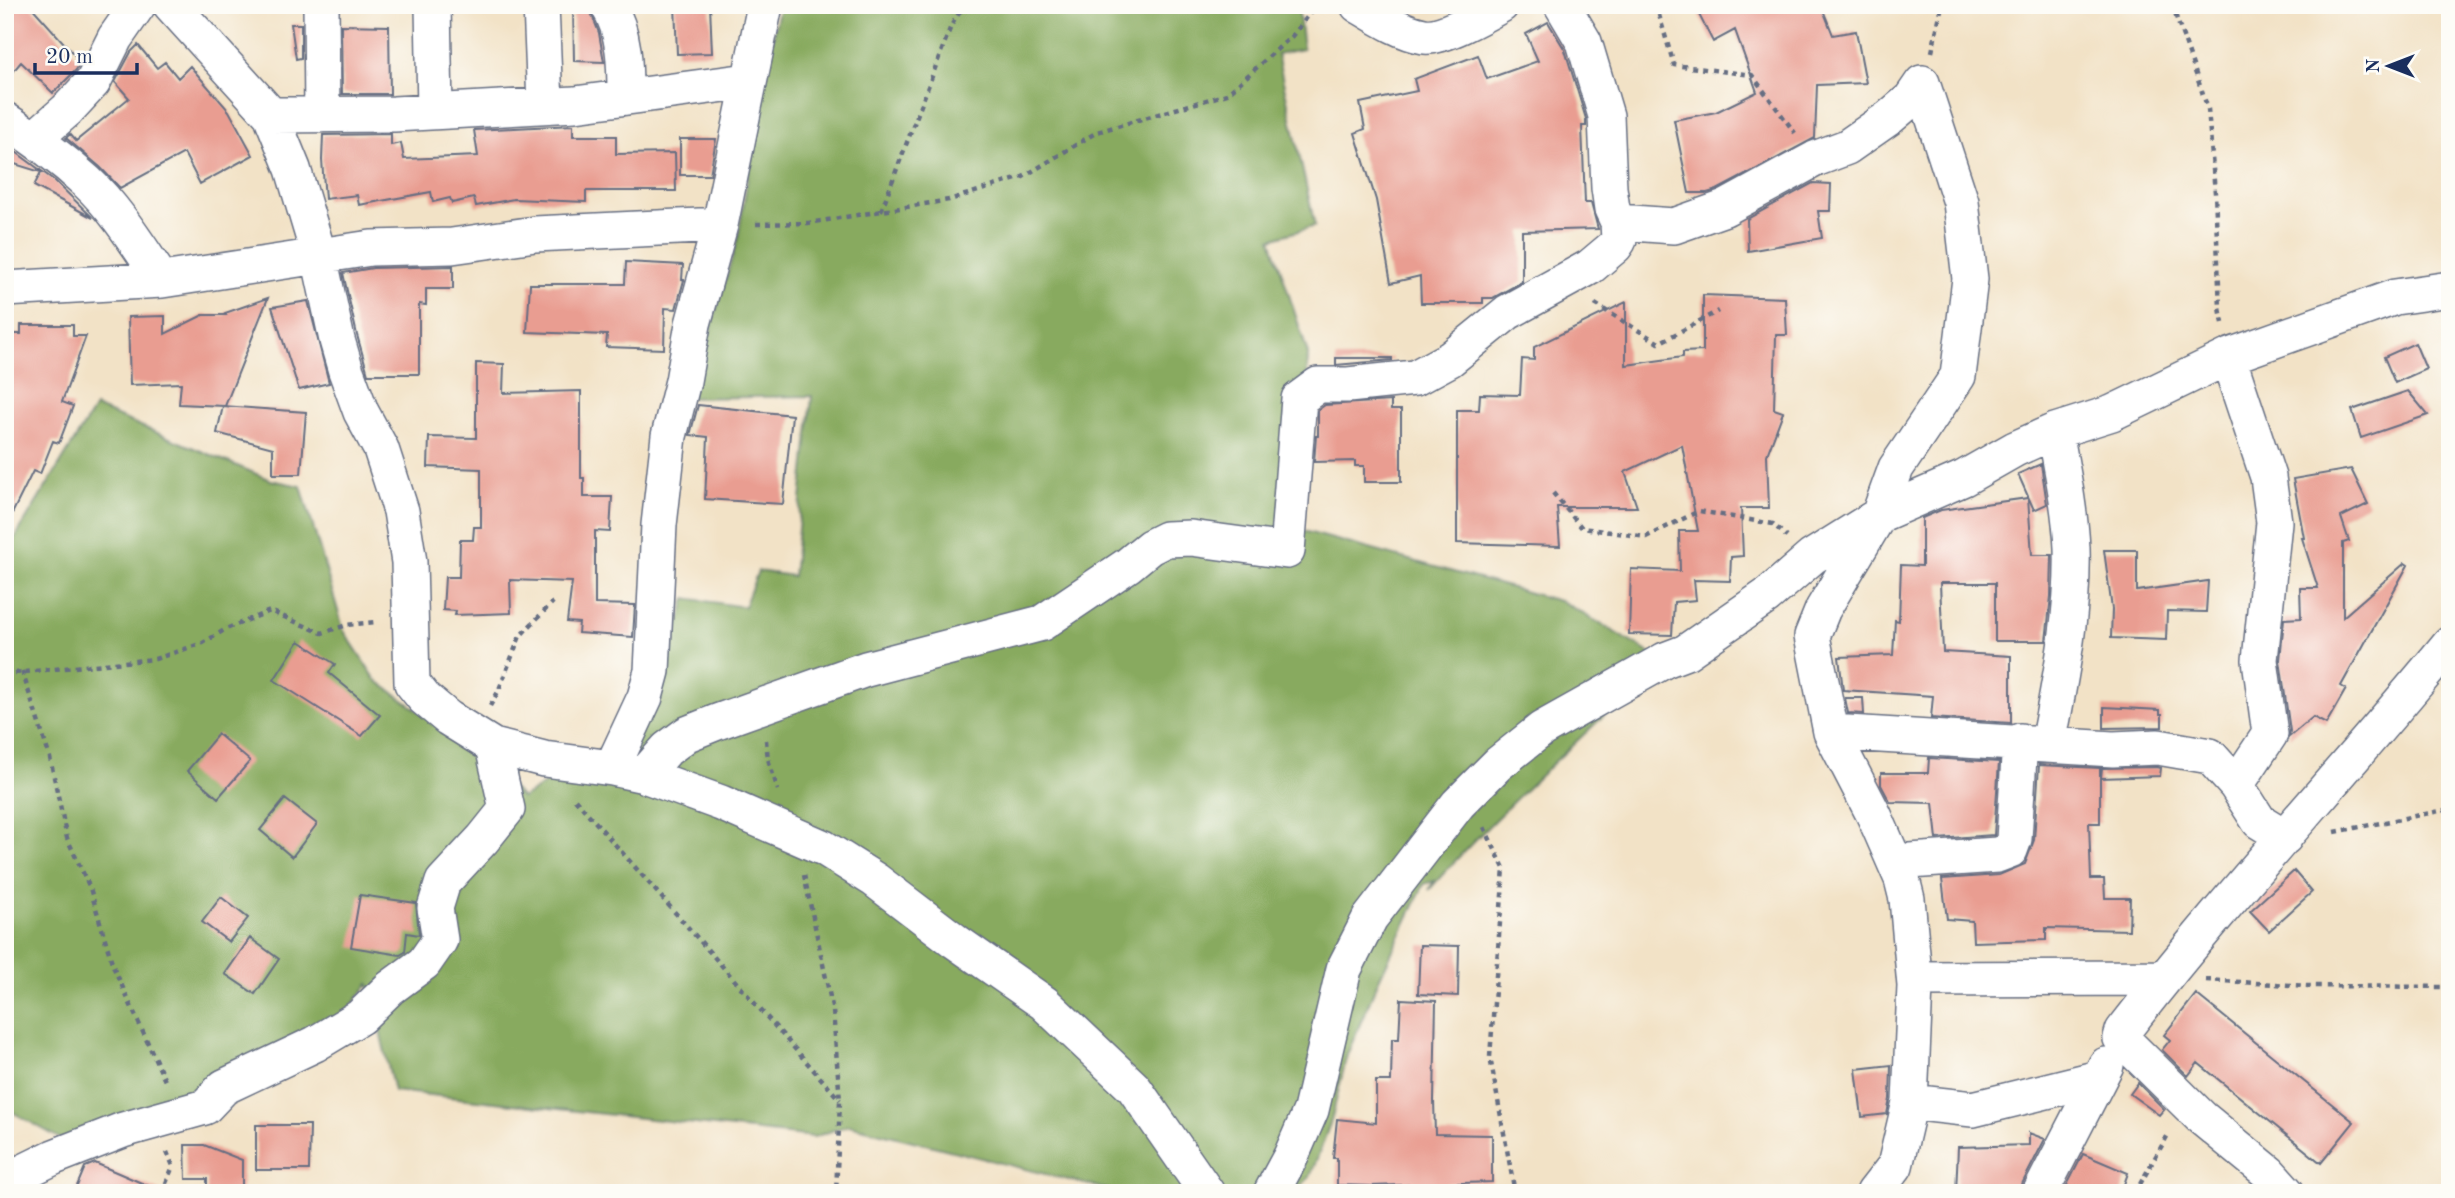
<svg xmlns="http://www.w3.org/2000/svg" width="2455" height="1198" viewBox="0 0 2455 1198" font-family="'Old Standard TT',serif">
	<style>
		.forest { fill: #88aa5e; stroke: #526c5e; stroke-width: 2 }
		.building { fill: #e99d91 }
		.lines { fill: none; stroke-linecap: round; stroke-linejoin: round }
		.minor-casing { stroke: #666e82; stroke-width: 38 }
		.path { stroke: #666e82; stroke-width: 4.5; stroke-dasharray: 5 5; stroke-linecap: butt }
		.minor { stroke: #fff; stroke-width: 35 }
	</style>
	<rect width="100%" height="100%" fill="#fdfcf7"/>
	<filter id="ink" filterUnits="userSpaceOnUse"><feTurbulence type="fractalNoise" baseFrequency=".0143" numOctaves="2"/><feDisplacementMap in="SourceGraphic" scale="14" xChannelSelector="R" yChannelSelector="G"/><feConvolveMatrix kernelMatrix="1 2 1 2 8 2 1 2 1" color-interpolation-filters="sRGB"/></filter>
	<filter id="wash" filterUnits="userSpaceOnUse"><feTurbulence type="fractalNoise" baseFrequency=".00686" numOctaves="4" result="noise"/><feDisplacementMap in="SourceGraphic" scale="28" xChannelSelector="R" yChannelSelector="G"/><feGaussianBlur stdDeviation="1.57" result="paint"/><feColorMatrix in="noise" values="0 0 0 0 0 0 0 0 0 0 0 0 0 0 0 0 0 1.4 0 .05"/><feComposite in="paint" operator="in"/></filter>
	<g filter="url(#wash)">
		<rect width="100%" height="100%" fill="#f2e2c6"/>
		<path class="forest" d="M 780,5 L 1298,5 L 1303,49 L 1277,54 L 1315,226 L 1271,239 L 1308,354 L 1300,530 L 1563,602 L 1658,658 C 1630,693 1597,722 1564,753 C 1517,797 1471,842 1429,890 L 1434,881 L 1424,884 L 1375,988 L 1347,1055 L 1331,1121 L 1310,1177 L 1293,1193 L 1121,1193 L 849,1125 L 814,1137 L 394,1091 L 369,984 L 317,1048 L 75,1147 L 5,1108 L 5,554 L 95,407 L 271,480 L 301,486 L 344,631 L 376,680 L 473,750 L 522,798 L 634,728 L 664,678 L 686,598 L 744,607 L 758,571 L 793,576 L 812,396 L 690,398 L 738,238 L 761,95 Z"/>
		<g id="blocks">
			<path class="building" d="M 5,5 L 30,5 L 81,62 L 76,70 L 53,93 L 21,62 L 5,81 Z
				M 573,5 L 588,5 L 599,33 L 604,62 L 574,61 Z
				M 675,5 L 710,5 L 712,53 L 677,54 Z
				M 1694,5 L 1821,5 L 1833,35 L 1856,31 L 1866,83 L 1817,85 L 1815,138 L 1717,190 L 1707,193 L 1689,193 L 1674,120 L 1716,112 L 1757,92 L 1735,30 L 1713,42 Z
				M 1548,22 L 1565,50 L 1586,119 L 1586,126 L 1582,126 L 1585,203 L 1591,203 L 1598,229 L 1522,231 L 1522,282 L 1493,298 L 1483,298 L 1483,303 L 1421,303 L 1420,276 L 1391,283 L 1376,200 L 1355,133 L 1365,129 L 1360,103 L 1417,91 L 1414,79 L 1478,55 L 1487,79 L 1538,61 L 1526,34 Z
				M 291,24 L 301,24 L 301,58 L 296,59 Z
				M 341,25 L 389,26 L 390,94 L 342,94 Z
				M 138,45 L 157,68 L 165,62 L 178,78 L 190,66 L 229,111 L 253,155 L 200,184 L 184,153 L 120,188 L 100,167 L 66,138 L 70,134 L 76,141 L 129,98 L 115,82 L 131,52 Z
				M 573,125 L 573,136 L 616,136 L 616,154 L 675,153 L 676,191 L 586,191 L 586,202 L 514,199 L 476,206 L 474,198 L 452,203 L 450,198 L 433,202 L 431,192 L 359,205 L 357,195 L 325,199 L 322,160 L 323,135 L 391,134 L 391,145 L 401,143 L 404,159 L 478,156 L 474,130 Z
				M 680,139 L 716,139 L 710,175 L 680,175 Z
				M 5,144 L 55,181 L 93,218 L 34,186 L 41,172 L 5,161 Z
				M 1813,183 L 1831,184 L 1830,211 L 1818,211 L 1822,238 L 1748,251 L 1747,219 Z
				M 626,262 L 683,265 L 682,280 L 684,280 L 676,309 L 665,308 L 664,349 L 606,347 L 607,335 L 527,332 L 530,284 L 625,284 Z
				M 453,266 L 453,289 L 426,289 L 426,305 L 419,304 L 419,374 L 368,374 L 357,335 L 343,273 L 373,268 Z
				M 1703,295 L 1785,298 L 1787,335 L 1776,335 L 1774,409 L 1783,412 L 1767,455 L 1769,508 L 1741,508 L 1743,556 L 1731,557 L 1730,581 L 1694,580 L 1696,600 L 1674,602 L 1672,635 L 1629,634 L 1631,569 L 1680,571 L 1679,531 L 1698,531 L 1682,445 L 1625,472 L 1637,507 L 1557,507 L 1560,546 L 1457,543 L 1457,410 L 1479,410 L 1480,394 L 1520,395 L 1522,359 L 1534,360 L 1534,347 L 1626,302 L 1626,365 L 1683,357 L 1683,352 L 1703,351 Z
				M 268,298 L 225,406 L 179,404 L 181,383 L 130,385 L 128,317 L 165,316 L 165,334 L 203,315 L 226,315 L 225,313 Z
				M 308,301 L 329,383 L 299,390 L 272,307 Z
				M 21,325 L 73,325 L 73,336 L 86,336 L 62,402 L 73,406 L 59,443 L 53,441 L 40,474 L 33,471 L 5,528 L 5,334 L 21,334 Z
				M 2415,343 L 2426,369 L 2395,383 L 2384,357 Z
				M 1336,358 L 1392,358 L 1392,360 L 1336,365 Z
				M 476,363 L 504,364 L 503,393 L 581,391 L 581,478 L 584,478 L 584,497 L 612,497 L 610,532 L 595,531 L 595,604 L 635,605 L 633,637 L 578,633 L 579,623 L 567,622 L 572,582 L 510,580 L 511,613 L 455,615 L 456,611 L 443,610 L 445,577 L 459,577 L 460,540 L 473,540 L 474,527 L 481,527 L 481,469 L 428,467 L 429,437 L 476,438 Z
				M 2408,391 L 2428,415 L 2361,438 L 2352,410 Z
				M 1391,401 L 1391,410 L 1401,410 L 1401,482 L 1364,482 L 1364,466 L 1355,466 L 1355,461 L 1314,462 L 1316,436 L 1318,436 L 1318,410 L 1325,405 Z
				M 698,405 L 792,415 L 783,504 L 705,499 L 708,437 L 690,435 Z
				M 223,406 L 306,412 L 301,474 L 273,474 L 273,448 L 217,433 Z
				M 2041,464 L 2047,504 L 2034,510 L 2018,474 Z
				M 2351,469 L 2368,504 L 2341,517 L 2349,541 L 2343,543 L 2343,617 L 2405,563 L 2408,565 L 2341,686 L 2346,689 L 2326,724 L 2313,717 L 2289,737 L 2290,731 L 2280,660 L 2284,619 L 2301,618 L 2300,588 L 2318,588 L 2302,538 L 2304,538 L 2293,479 Z
				M 2028,498 L 2032,555 L 2052,555 L 2051,596 L 2046,641 L 1995,641 L 1995,583 L 1940,583 L 1943,652 L 2011,656 L 2011,723 L 1931,718 L 1933,696 L 1843,690 L 1839,657 L 1893,655 L 1895,620 L 1899,621 L 1901,565 L 1922,566 L 1922,518 L 1941,510 Z
				M 2104,550 L 2137,550 L 2137,591 L 2208,581 L 2206,612 L 2167,611 L 2166,640 L 2111,638 L 2112,609 Z
				M 299,641 L 335,664 L 329,673 L 380,715 L 362,736 L 274,680 Z
				M 1845,698 L 1863,698 L 1864,714 L 1848,713 Z
				M 2104,707 L 2160,710 L 2160,714 L 2162,714 L 2162,727 L 2104,728 Z
				M 218,734 L 250,761 L 218,798 L 187,771 Z
				M 1929,758 L 1999,762 L 1994,835 L 1937,839 L 1933,803 L 1890,802 L 1881,785 L 1881,773 L 1928,773 Z
				M 2039,765 L 2100,768 L 2100,823 L 2089,823 L 2091,879 L 2104,879 L 2105,898 L 2130,898 L 2129,930 L 2046,928 L 2046,940 L 1973,942 L 1972,921 L 1947,919 L 1942,879 L 1999,875 L 2025,864 L 2034,840 Z
				M 2157,767 L 2161,768 L 2160,776 L 2101,778 L 2102,768 Z
				M 285,799 L 317,824 L 292,857 L 260,830 Z
				M 2294,871 L 2312,892 L 2269,931 L 2250,911 Z
				M 360,895 L 416,903 L 419,935 L 407,933 L 405,952 L 400,955 L 351,947 Z
				M 221,897 L 248,918 L 229,942 L 202,922 Z
				M 250,938 L 279,959 L 255,994 L 225,974 Z
				M 1420,945 L 1459,946 L 1458,996 L 1418,994 Z
				M 2196,994 L 2354,1122 L 2321,1163 L 2198,1063 L 2188,1076 L 2162,1050 L 2170,1040 L 2164,1035 Z
				M 1401,999 L 1436,1001 L 1434,1101 L 1435,1134 L 1492,1135 L 1492,1182 L 1371,1186 L 1337,1185 L 1337,1158 L 1333,1158 L 1337,1119 L 1376,1123 L 1376,1081 L 1391,1081 L 1392,1039 L 1399,1039 Z
				M 1891,1065 L 1890,1099 L 1887,1114 L 1862,1117 L 1856,1069 Z
				M 2138,1083 L 2164,1109 L 2159,1115 L 2130,1094 Z
				M 256,1125 L 310,1125 L 309,1170 L 256,1170 Z
				M 2029,1133 L 2045,1139 L 2022,1184 L 2020,1193 L 1956,1193 L 1958,1147 L 2029,1145 Z
				M 185,1145 L 204,1145 L 242,1160 L 242,1193 L 207,1193 L 207,1179 L 186,1179 Z
				M 2083,1154 L 2128,1173 L 2121,1193 L 2063,1193 Z
				M 95,1163 L 165,1193 L 74,1193 L 85,1167 Z"/>
		</g>
	</g>
	<g filter="url(#ink)">
		<use href="#blocks" fill-opacity="0" stroke="#666e82" stroke-width="2"/>
		<g class="lines">
			<defs>
				<path id="minor" d="M 171,5 L 271,115 L 293,169 L 319,256 L 337,340 L 346,371 L 361,412 L 381,449 L 401,511 L 409,562 L 412,683 L 424,698 L 448,718 L 493,746 L 544,759 L 612,768 L 644,775 L 721,803 L 824,848 L 875,880 L 955,941 L 1044,1003 L 1134,1088 L 1207,1193
					M 321,5 L 322,115
					M 433,5 L 435,111
					M 541,5 L 545,105
					M 608,5 C 625,33 625,65 625,96
					M 1358,5 C 1378,17 1401,32 1424,36 C 1441,39 1485,14 1501,5
					M 271,115 L 394,114 L 575,104 L 748,81
					M 5,120 C 34,138 62,159 87,182 C 117,210 139,247 162,280
					M 34,139 L 67,110 L 93,82 L 115,38 L 138,5
					M 1618,222 L 1674,226 L 1725,208 L 1815,159 L 1847,147 L 1890,117 L 1911,99 L 1922,83
					M 5,289 L 162,280 L 371,248 L 452,246 L 535,234 L 720,225
					M 2230,356 L 2234,375 L 2268,477 L 2274,522 L 2260,660 L 2270,734 L 2236,785
					M 1831,732 L 2113,749 L 2158,747 L 2210,756 L 2236,785 L 2259,821 L 2285,837
					M 2048,744 C 2060,680 2074,613 2072,548 C 2070,508 2062,470 2055,431
					M 612,768 L 645,697 L 652,671 L 659,525 L 669,436 L 683,381 L 693,324 L 720,225 L 765,5
					M 644,775 L 667,749 L 687,734 L 717,722 L 866,669 L 1042,623 L 1128,565 L 1150,547 L 1166,539 L 1191,538 L 1287,551 L 1299,399 L 1318,385 L 1348,385 L 1415,378 L 1450,359 L 1508,312 L 1590,267 L 1615,246 L 1619,240 L 1618,222 L 1612,209 L 1609,188 L 1606,116 L 1584,42 L 1562,5
					M 1895,862 L 1997,855 L 2010,850 L 2014,839 L 2020,741
					M 1915,979 L 2165,978
					M 1910,1102 L 1973,1109 L 2099,1078
					M 5,1181 L 54,1157 L 123,1130 L 205,1107 L 224,1087 L 315,1044 L 360,1017 L 390,988 L 424,963 L 440,940 L 435,908 L 443,882 L 483,839 L 507,809 L 493,746
					M 1271,1193 L 1291,1156 L 1311,1110 L 1344,969 L 1370,918 L 1458,804 L 1498,764 L 1542,729 L 1665,660 L 1686,652 L 1767,596 L 1812,557 L 1879,515 L 1964,478 L 2015,449 L 2055,431 L 2112,413 L 2230,356 L 2395,297 L 2450,289
					M 1874,1193 L 1895,1166 L 1910,1102 L 1915,986 L 1907,899 L 1902,879 L 1874,815 L 1831,732 L 1812,636 L 1823,609 L 1879,515 L 1896,468 L 1958,376 L 1970,279 L 1961,202 L 1922,83
					M 2040,1193 L 2106,1065
					M 2287,1193 L 2269,1173 L 2202,1118 L 2121,1038 L 2123,1031 C 2226,897 2343,774 2450,643"/>
			</defs>
			<use href="#minor" class="minor-casing"/>
			<path class="path" d="M 1656,5 L 1674,65 L 1752,75 L 1795,133
				M 2172,5 L 2208,109 L 2215,193 L 2220,308 L 2223,323
				M 1932,52 L 1942,5
				M 881,211 L 951,26 L 964,5
				M 756,224 L 809,223 L 949,200 L 1023,177 L 1097,132 L 1227,94 L 1292,36 L 1317,5
				M 1595,304 L 1659,343 L 1718,311
				M 1553,493 L 1582,528 L 1646,537 L 1699,511 L 1773,524 L 1787,537
				M 22,671 L 50,758 L 67,838 L 90,888 L 113,966 L 166,1083
				M 5,674 L 155,659 L 203,643 L 226,629 L 270,611 L 322,633 L 347,625 L 376,622
				M 490,706 L 498,692 L 520,636 L 553,602
				M 766,740 L 768,759 L 778,790
				M 575,799 L 840,1100
				M 1484,827 L 1504,868 L 1490,1057 L 1515,1193
				M 2335,832 L 2450,809
				M 804,875 L 833,1011 L 840,1101 L 836,1193
				M 2206,980 L 2308,986 L 2450,987
				M 162,1193 L 173,1166 L 167,1152
				M 1416,1193 L 1430,1193
				M 2135,1193 L 2169,1133"/>
			<use href="#minor" class="minor"/>
		</g>
	</g>
	<rect width="2455" height="1198" fill="none" stroke="#fdfcf7" stroke-width="28"/>
	<g transform="translate(2389 66) rotate(270)" stroke="#fdfcf7" stroke-width="5" paint-order="stroke">
	<path d="M0-5L12 26L0 18L-12 26Z" fill="#1b2f5e"/>
	<text y="-10" font-size="19" font-weight="bold" text-anchor="middle" fill="#1b2f5e">N</text>
	</g>
	<path d="M35 63v10h102v-10" fill="none" stroke="#1b2f5e" stroke-width="3.5"/>
	<text x="46" y="63" font-size="21" fill="#1b2f5e" stroke="#fdfcf7" stroke-width="5" paint-order="stroke">20 m</text>
</svg>
